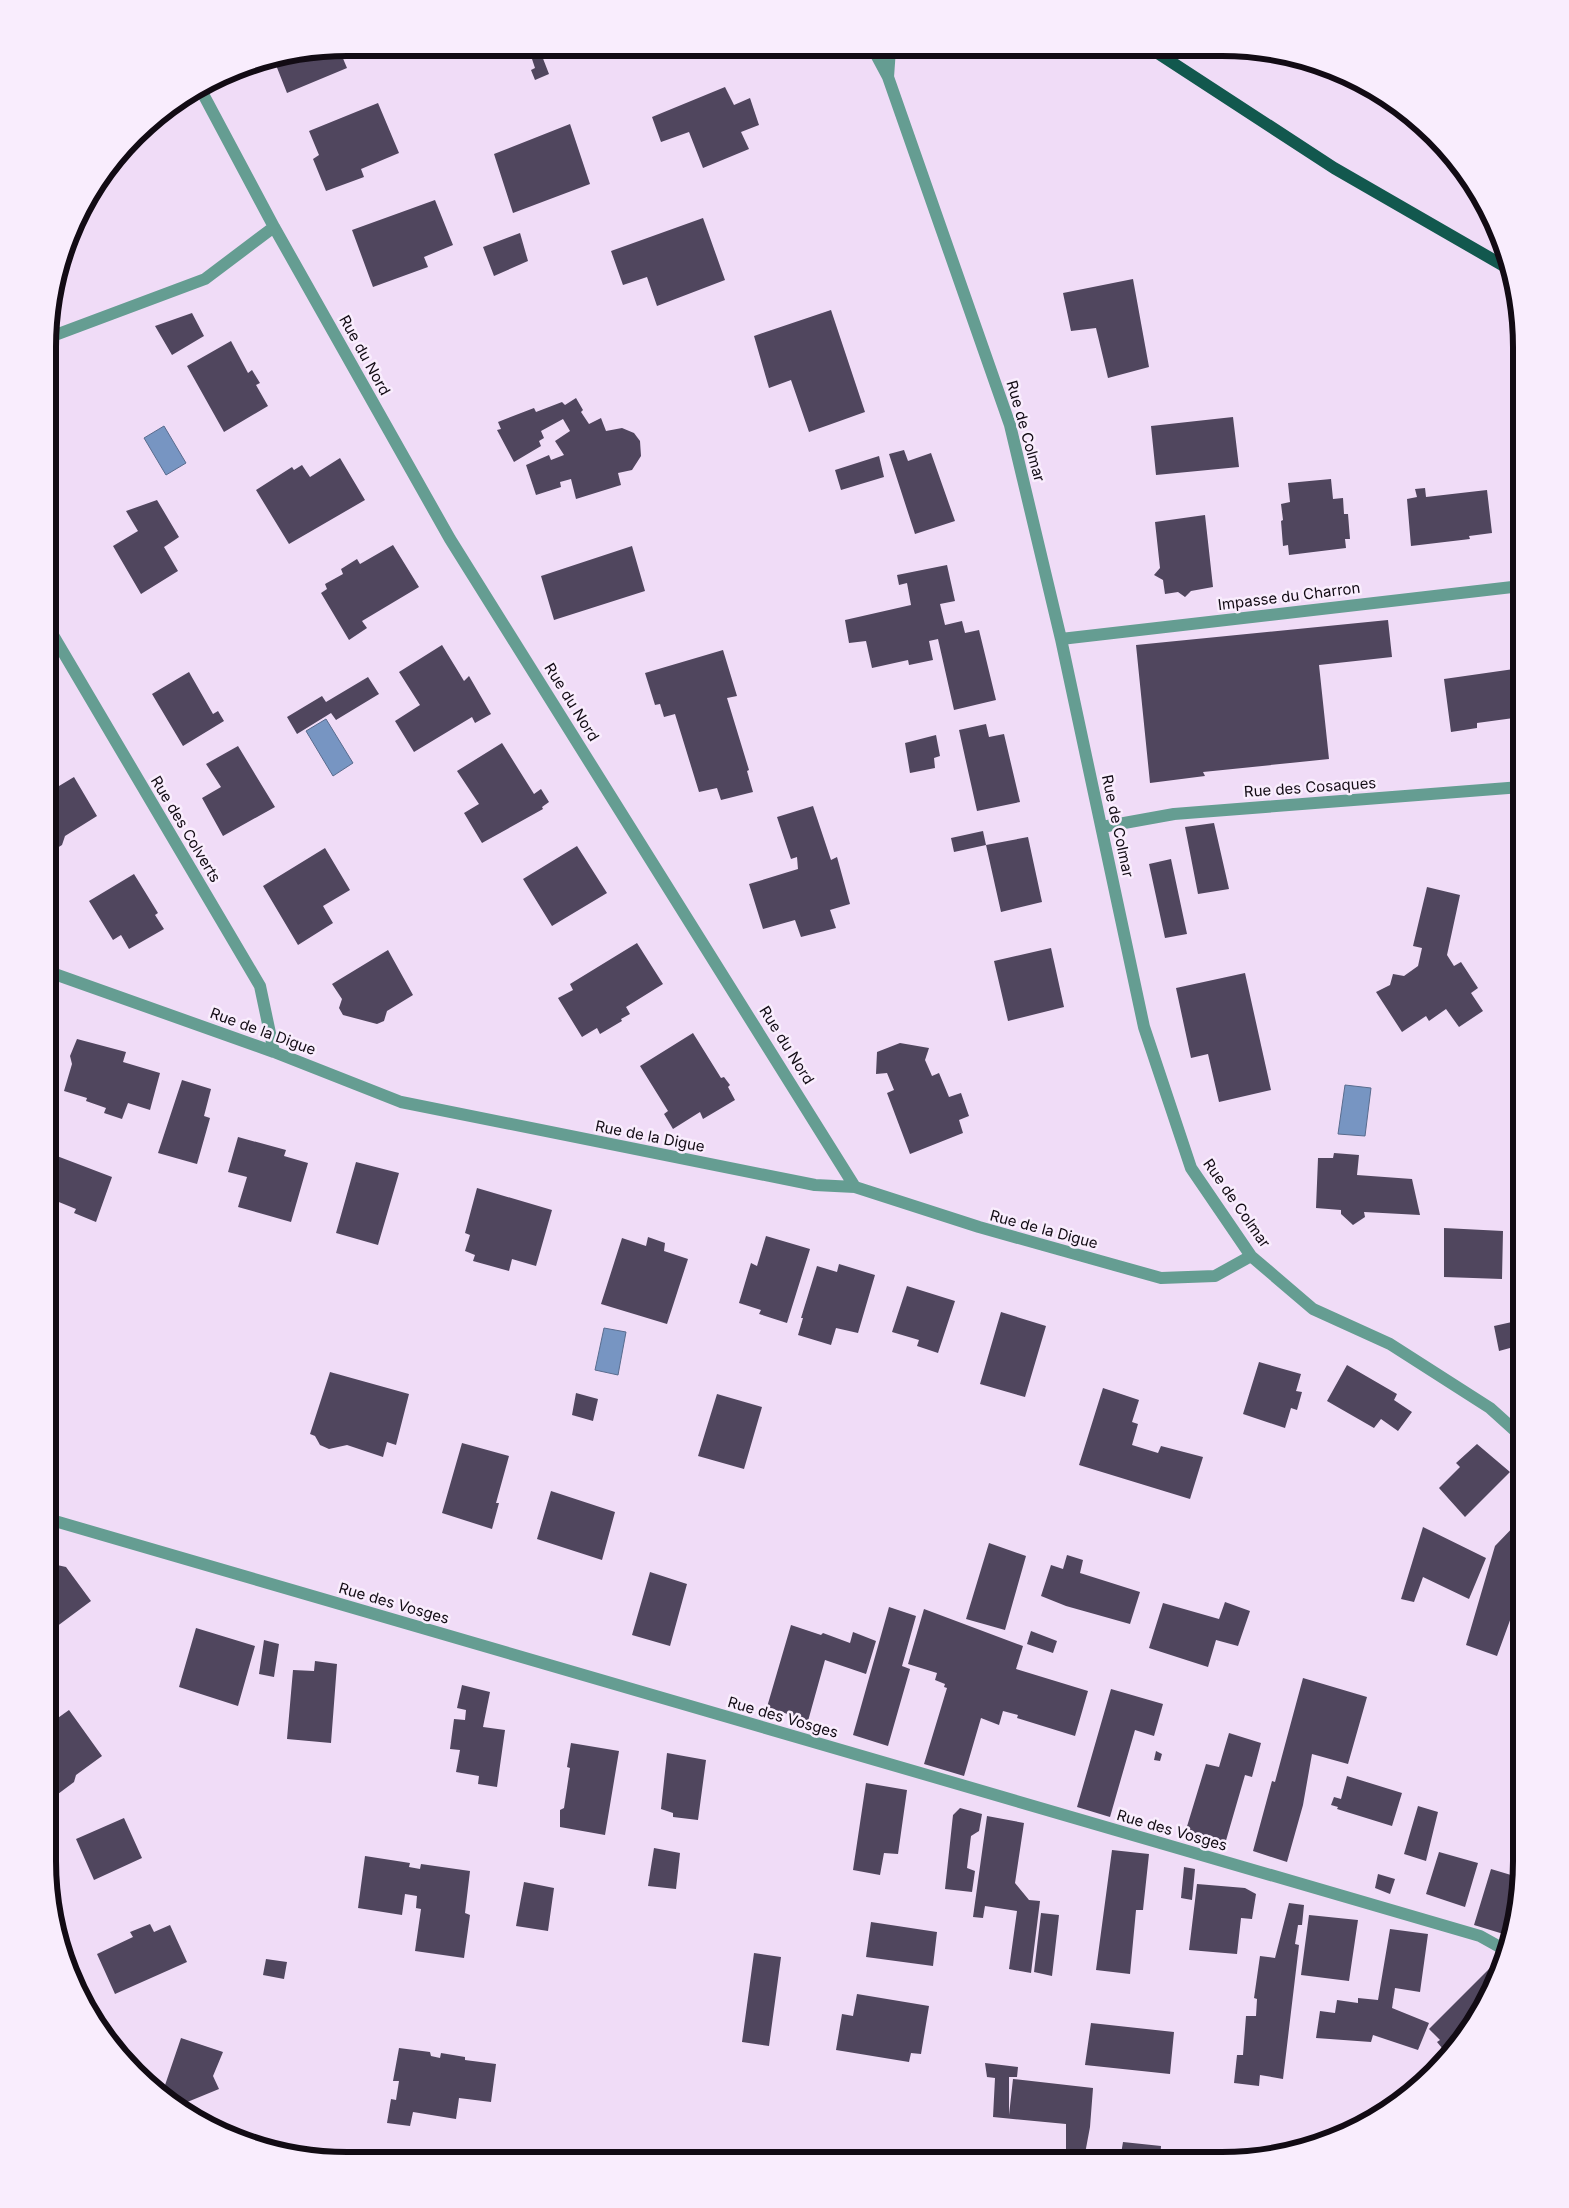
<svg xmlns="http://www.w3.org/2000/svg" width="1569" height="2208" viewBox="0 0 1569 2208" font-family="Inter,sans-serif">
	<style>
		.water { fill: #7795c2; stroke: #596c8e }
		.building { fill: #50465e }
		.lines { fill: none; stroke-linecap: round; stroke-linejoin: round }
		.minor { stroke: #659d92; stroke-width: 12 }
		.major { stroke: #12584e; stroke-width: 12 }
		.labels { text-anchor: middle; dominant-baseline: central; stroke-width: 5; stroke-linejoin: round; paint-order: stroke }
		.street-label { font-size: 15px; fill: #120b14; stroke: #f9edfd }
		.rim { fill: none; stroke: #120b14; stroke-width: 6 }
	</style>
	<rect width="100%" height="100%" fill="#f0dcf7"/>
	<path class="water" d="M 164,426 L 186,463 L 166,475 L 144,438 Z
		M 326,719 L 353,763 L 333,776 L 306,731 Z
		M 1345,1085 L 1371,1088 L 1365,1136 L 1338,1134 Z
		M 604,1328 L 626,1332 L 618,1375 L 595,1370 Z"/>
	<path class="building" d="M 339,49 L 347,68 L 287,93 L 274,60 Z
		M 542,56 L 549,74 L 535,80 L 531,70 L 535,68 L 532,59 Z
		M 725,87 L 734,105 L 750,98 L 759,125 L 741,132 L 749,149 L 703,168 L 689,132 L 661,142 L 652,117 Z
		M 378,103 L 399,153 L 361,169 L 364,177 L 326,191 L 313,159 L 319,155 L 309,131 Z
		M 570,124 L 590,184 L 513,213 L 494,154 Z
		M 435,200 L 453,245 L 424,257 L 428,267 L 373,287 L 352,230 Z
		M 703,218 L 725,280 L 657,306 L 647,277 L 623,285 L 611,251 Z
		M 520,233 L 528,261 L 494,276 L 483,247 Z
		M 1133,279 L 1149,367 L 1108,378 L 1096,328 L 1071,331 L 1063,293 Z
		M 831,310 L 865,412 L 809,432 L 791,380 L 769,388 L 754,336 Z
		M 192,313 L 204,336 L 172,355 L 155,326 Z
		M 231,341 L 248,373 L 252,370 L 260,383 L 256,385 L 268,406 L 224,432 L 187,366 Z
		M 576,398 L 583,410 L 581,412 L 589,424 L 601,418 L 606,431 L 622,428 L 634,433 L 640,441 L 641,456 L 632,470 L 618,473 L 621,485 L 576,499 L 571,479 L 560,482 L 561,487 L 536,495 L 526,465 L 549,455 L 551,460 L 564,455 L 555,441 L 570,431 L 563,419 L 541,431 L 544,438 L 539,441 L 541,446 L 514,462 L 497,430 L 501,429 L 498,422 L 534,408 L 536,412 L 562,402 L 565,405 Z
		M 1233,417 L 1239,467 L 1156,475 L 1151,426 Z
		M 904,450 L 908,461 L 931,453 L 955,521 L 915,534 L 889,454 Z
		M 879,456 L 884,477 L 841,490 L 835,470 Z
		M 340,458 L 365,500 L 289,544 L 256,490 L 292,467 L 294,470 L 302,465 L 310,477 Z
		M 1331,479 L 1333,499 L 1343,498 L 1344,514 L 1348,514 L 1350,539 L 1345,539 L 1346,548 L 1289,555 L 1288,545 L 1283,546 L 1281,521 L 1283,520 L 1281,504 L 1290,502 L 1288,483 Z
		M 1425,488 L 1426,497 L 1487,490 L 1492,533 L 1469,536 L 1470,539 L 1411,546 L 1407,499 L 1417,497 L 1415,489 Z
		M 157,500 L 179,537 L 164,547 L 178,571 L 141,594 L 113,546 L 138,531 L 126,511 Z
		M 1205,515 L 1213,587 L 1191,591 L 1185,597 L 1178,592 L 1165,594 L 1163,580 L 1154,575 L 1160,568 L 1155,522 Z
		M 393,545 L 419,587 L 362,621 L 367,628 L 349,640 L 321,593 L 327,589 L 325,584 L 343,574 L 341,569 L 357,559 L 360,564 Z
		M 632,546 L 645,591 L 554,620 L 541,576 Z
		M 947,565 L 955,601 L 940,604 L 945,625 L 962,621 L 965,633 L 979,630 L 996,700 L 954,710 L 938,639 L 929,641 L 933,660 L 909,665 L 908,660 L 872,668 L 866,641 L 849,643 L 845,620 L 911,605 L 907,583 L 899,585 L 897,575 Z
		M 1388,620 L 1392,657 L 1319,665 L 1329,759 L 1203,772 L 1205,776 L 1150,783 L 1136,645 Z
		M 442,645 L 464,681 L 469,676 L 491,714 L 475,723 L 472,717 L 414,752 L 395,721 L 420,705 L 399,672 Z
		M 723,650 L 737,696 L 727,698 L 749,770 L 747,771 L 753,792 L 721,800 L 717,788 L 699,792 L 675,714 L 664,717 L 660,704 L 655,705 L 645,673 Z
		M 1521,668 L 1521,717 L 1477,723 L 1477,728 L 1451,732 L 1444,679 Z
		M 189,672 L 213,714 L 218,711 L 224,721 L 183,746 L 152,694 Z
		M 368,677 L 379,694 L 336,720 L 331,713 L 297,734 L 287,717 L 322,696 L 326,702 Z
		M 986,724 L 989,737 L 1004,734 L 1020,802 L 977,811 L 959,730 Z
		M 936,735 L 940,756 L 934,758 L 935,768 L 910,773 L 905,743 Z
		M 502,743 L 534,794 L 541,789 L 549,802 L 542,807 L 543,809 L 482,843 L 464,813 L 479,804 L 457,771 Z
		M 238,746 L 275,807 L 223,836 L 202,798 L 221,787 L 206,764 Z
		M 74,777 L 97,816 L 65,836 L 62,845 L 49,853 L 49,792 Z
		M 813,806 L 831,860 L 837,857 L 850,904 L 830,910 L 836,928 L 801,937 L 795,920 L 763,929 L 749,884 L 798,869 L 797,857 L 791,859 L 777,817 Z
		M 1214,823 L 1229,889 L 1198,894 L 1185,827 Z
		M 983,831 L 986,845 L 954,852 L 951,838 Z
		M 1028,837 L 1042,902 L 1001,912 L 986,845 Z
		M 577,846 L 607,893 L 552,926 L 523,879 Z
		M 325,848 L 350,890 L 323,906 L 333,923 L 298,945 L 263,886 Z
		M 1171,859 L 1187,934 L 1165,938 L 1149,864 Z
		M 134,874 L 158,913 L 155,915 L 164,929 L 129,949 L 121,935 L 113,940 L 89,901 Z
		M 1427,887 L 1460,895 L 1447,955 L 1454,966 L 1461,962 L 1478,988 L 1471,993 L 1483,1011 L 1459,1027 L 1446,1009 L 1429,1021 L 1426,1016 L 1402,1032 L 1376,992 L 1390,985 L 1393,974 L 1404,976 L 1418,966 L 1422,948 L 1413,946 Z
		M 637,943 L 663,984 L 626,1007 L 630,1014 L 621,1019 L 622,1021 L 600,1034 L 597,1028 L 582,1037 L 558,998 L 573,990 L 570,984 Z
		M 1051,948 L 1064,1007 L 1008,1021 L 994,961 Z
		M 388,950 L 413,995 L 387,1011 L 384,1021 L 377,1024 L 343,1015 L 339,1008 L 342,999 L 332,984 Z
		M 1245,973 L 1271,1090 L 1219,1102 L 1208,1054 L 1191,1058 L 1176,988 Z
		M 693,1033 L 721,1078 L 724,1077 L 730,1085 L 728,1087 L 735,1100 L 703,1119 L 700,1112 L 673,1129 L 664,1114 L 668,1111 L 640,1066 Z
		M 77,1039 L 126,1052 L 123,1062 L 160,1073 L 150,1110 L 128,1103 L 122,1119 L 104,1113 L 106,1108 L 86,1101 L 87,1098 L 64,1091 L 72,1064 L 70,1056 Z
		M 900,1043 L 929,1048 L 925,1060 L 932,1076 L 939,1073 L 949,1097 L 961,1093 L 969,1116 L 959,1120 L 963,1133 L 910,1154 L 887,1093 L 894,1090 L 887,1073 L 876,1074 L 877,1052 Z
		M 182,1080 L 211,1089 L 204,1116 L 210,1118 L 197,1164 L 158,1153 Z
		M 238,1137 L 286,1150 L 284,1156 L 308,1163 L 291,1222 L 238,1207 L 247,1177 L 228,1172 Z
		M 49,1153 L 112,1177 L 96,1222 L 74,1213 L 76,1209 L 49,1198 Z
		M 1334,1153 L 1359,1155 L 1357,1175 L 1412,1179 L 1420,1215 L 1364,1212 L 1365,1217 L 1353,1225 L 1341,1214 L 1341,1210 L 1316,1208 L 1318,1158 L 1333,1158 Z
		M 356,1162 L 399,1173 L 378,1245 L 336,1233 Z
		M 477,1188 L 552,1210 L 536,1266 L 512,1259 L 509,1271 L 473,1261 L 475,1255 L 465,1251 L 470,1235 L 465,1233 Z
		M 1444,1228 L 1503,1231 L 1502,1279 L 1444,1277 Z
		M 766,1236 L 810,1249 L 787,1323 L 759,1314 L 761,1310 L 739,1303 L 751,1263 L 757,1266 Z
		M 648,1237 L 665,1243 L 664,1251 L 688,1259 L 667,1324 L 601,1304 L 622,1238 L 646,1246 Z
		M 839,1264 L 875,1275 L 858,1333 L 836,1328 L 831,1345 L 798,1335 L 803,1318 L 801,1318 L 817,1266 L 837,1272 Z
		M 907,1286 L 955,1301 L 938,1353 L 917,1346 L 919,1340 L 892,1332 Z
		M 1001,1312 L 1046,1326 L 1025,1397 L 980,1384 Z
		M 1521,1320 L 1521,1345 L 1499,1351 L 1494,1326 Z
		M 1259,1362 L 1301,1374 L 1296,1391 L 1302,1392 L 1297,1410 L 1291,1408 L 1285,1428 L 1243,1414 Z
		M 1347,1365 L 1397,1394 L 1394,1400 L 1412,1412 L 1398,1431 L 1381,1419 L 1374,1428 L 1327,1401 Z
		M 330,1372 L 409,1394 L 396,1445 L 387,1442 L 383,1457 L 347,1445 L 329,1449 L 320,1445 L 315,1436 L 310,1434 Z
		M 1103,1388 L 1139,1400 L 1132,1422 L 1138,1424 L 1132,1445 L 1158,1453 L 1161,1446 L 1203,1457 L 1190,1499 L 1079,1465 Z
		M 576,1393 L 598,1399 L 593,1421 L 572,1415 Z
		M 717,1394 L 762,1407 L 744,1469 L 698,1456 Z
		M 462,1443 L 509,1456 L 496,1503 L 499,1503 L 492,1529 L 442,1513 Z
		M 1477,1444 L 1510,1472 L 1465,1517 L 1439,1488 L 1460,1467 L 1456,1463 Z
		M 551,1491 L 615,1512 L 602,1560 L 537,1539 Z
		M 1521,1519 L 1521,1590 L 1497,1656 L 1466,1645 L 1495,1546 Z
		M 1423,1527 L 1486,1558 L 1469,1599 L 1423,1577 L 1414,1602 L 1401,1599 Z
		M 989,1543 L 1026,1556 L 1005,1630 L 966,1619 Z
		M 1067,1555 L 1083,1560 L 1080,1573 L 1140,1592 L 1130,1624 L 1066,1606 L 1041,1596 L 1051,1565 L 1063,1569 Z
		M 48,1563 L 66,1567 L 91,1601 L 48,1633 Z
		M 650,1572 L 687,1584 L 670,1646 L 632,1635 Z
		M 1225,1602 L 1250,1611 L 1238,1646 L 1216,1640 L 1208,1667 L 1149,1648 L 1163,1603 L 1219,1619 Z
		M 889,1607 L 916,1616 L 902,1666 L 910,1669 L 888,1746 L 853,1735 Z
		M 924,1609 L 1023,1646 L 1016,1669 L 1088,1691 L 1075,1736 L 1017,1718 L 1018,1715 L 1003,1711 L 999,1725 L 981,1718 L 964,1776 L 924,1764 L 947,1688 L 944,1687 L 945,1684 L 935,1680 L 937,1673 L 908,1664 Z
		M 791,1625 L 821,1635 L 823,1633 L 850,1643 L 853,1632 L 876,1641 L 866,1674 L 825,1660 L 808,1721 L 767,1707 Z
		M 196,1628 L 255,1646 L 238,1706 L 179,1687 Z
		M 1031,1631 L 1057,1641 L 1053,1653 L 1027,1644 Z
		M 264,1640 L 279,1644 L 274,1677 L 259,1674 Z
		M 315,1661 L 337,1664 L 331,1743 L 287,1739 L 293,1670 L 314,1671 Z
		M 1303,1678 L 1367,1697 L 1348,1764 L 1312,1754 L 1303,1805 L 1287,1862 L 1253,1851 L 1272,1781 L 1275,1782 Z
		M 462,1685 L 490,1692 L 483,1727 L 505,1730 L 497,1787 L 478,1784 L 479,1776 L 456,1772 L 460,1750 L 450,1749 L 454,1719 L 465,1720 L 466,1710 L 457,1708 Z
		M 1111,1689 L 1163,1704 L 1154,1736 L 1135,1730 L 1110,1817 L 1077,1807 Z
		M 69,1710 L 102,1756 L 76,1775 L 74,1782 L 58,1794 L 50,1795 L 48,1792 L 48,1725 Z
		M 1229,1733 L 1261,1743 L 1252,1777 L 1245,1775 L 1225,1844 L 1185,1833 L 1206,1764 L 1219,1767 Z
		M 571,1743 L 619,1751 L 605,1835 L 560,1827 L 560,1810 L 564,1808 L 570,1768 L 567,1767 Z
		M 1156,1751 L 1162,1754 L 1160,1761 L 1154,1760 Z
		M 667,1753 L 706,1760 L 698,1820 L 673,1817 L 673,1813 L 661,1809 Z
		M 1347,1776 L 1402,1793 L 1392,1826 L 1337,1809 L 1338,1807 L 1331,1805 L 1334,1797 L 1341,1799 Z
		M 866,1783 L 907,1790 L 898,1854 L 884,1853 L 880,1875 L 853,1870 Z
		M 1418,1806 L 1438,1812 L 1426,1861 L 1404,1854 Z
		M 960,1808 L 982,1814 L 979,1831 L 971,1836 L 967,1868 L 975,1871 L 972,1892 L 945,1889 L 953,1815 Z
		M 987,1816 L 1024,1823 L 1015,1883 L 1029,1900 L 1040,1901 L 1031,1973 L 1009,1969 L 1017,1911 L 985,1906 L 983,1918 L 973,1917 Z
		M 124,1818 L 142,1858 L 94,1880 L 76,1839 Z
		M 654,1848 L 680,1853 L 676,1889 L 648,1886 Z
		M 1112,1850 L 1149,1854 L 1143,1910 L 1136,1910 L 1130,1974 L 1096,1970 Z
		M 1439,1852 L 1478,1863 L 1465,1907 L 1426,1894 Z
		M 365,1856 L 410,1863 L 409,1867 L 420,1869 L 421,1864 L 470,1871 L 465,1913 L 470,1915 L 464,1958 L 415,1951 L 421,1909 L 416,1908 L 417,1896 L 405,1894 L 402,1915 L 358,1908 Z
		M 1184,1867 L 1195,1869 L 1192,1900 L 1181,1898 Z
		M 1491,1869 L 1521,1878 L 1510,1936 L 1474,1925 Z
		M 1378,1874 L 1395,1879 L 1390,1894 L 1375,1888 Z
		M 524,1882 L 554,1888 L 548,1931 L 516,1926 Z
		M 1197,1884 L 1245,1888 L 1256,1894 L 1252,1919 L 1241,1918 L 1237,1954 L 1189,1950 Z
		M 1289,1903 L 1304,1905 L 1302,1925 L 1298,1925 L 1295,1944 L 1299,1945 L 1283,2079 L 1260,2075 L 1259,2086 L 1234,2083 L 1237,2055 L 1243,2055 L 1246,2016 L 1256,2016 L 1257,1999 L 1254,1998 L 1260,1956 L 1275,1958 Z
		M 1041,1913 L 1059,1915 L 1052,1976 L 1034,1972 Z
		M 1309,1915 L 1358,1920 L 1349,1981 L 1301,1975 Z
		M 871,1922 L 937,1932 L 933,1966 L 866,1957 Z
		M 150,1924 L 154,1932 L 170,1925 L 187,1962 L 115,1994 L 97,1954 L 133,1937 L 130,1932 Z
		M 1390,1929 L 1428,1934 L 1420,1992 L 1395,1988 L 1392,2008 L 1429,2023 L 1418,2050 L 1373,2035 L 1371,2042 L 1316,2038 L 1320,2011 L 1335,2013 L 1337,2000 L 1358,2003 L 1358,1998 L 1378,2000 Z
		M 754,1953 L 781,1957 L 769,2046 L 742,2042 Z
		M 266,1959 L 287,1962 L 284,1979 L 263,1975 Z
		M 1497,1961 L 1501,1965 L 1471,2027 L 1447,2054 L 1437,2042 L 1440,2040 L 1429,2029 Z
		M 857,1994 L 929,2006 L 921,2054 L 911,2053 L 909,2062 L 836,2050 L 842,2014 L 853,2016 Z
		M 1091,2023 L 1174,2032 L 1170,2074 L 1085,2065 Z
		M 181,2038 L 223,2052 L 213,2076 L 219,2089 L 180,2105 L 176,2094 L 163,2091 Z
		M 399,2048 L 430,2052 L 431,2056 L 440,2058 L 441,2053 L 465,2057 L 465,2060 L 496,2064 L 491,2102 L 459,2098 L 456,2119 L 413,2112 L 410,2126 L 387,2123 L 391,2099 L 396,2100 L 399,2081 L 393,2081 Z
		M 985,2063 L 1018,2067 L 1017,2077 L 1009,2077 L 1009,2115 L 1013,2079 L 1093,2088 L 1090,2127 L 1084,2159 L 1066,2155 L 1066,2124 L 993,2117 L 995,2078 L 987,2077 Z
		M 1415,2079 L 1421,2084 L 1397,2101 L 1394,2097 Z
		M 1123,2142 L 1161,2146 L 1160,2160 L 1120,2160 Z
		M 1008,2155 L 1043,2155 L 1043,2160 L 1008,2160 Z"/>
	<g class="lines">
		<path class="minor" d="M 873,49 L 888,77 L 1010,425 L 1061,639 L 1144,1027 L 1191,1168 L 1251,1256 L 1313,1309 L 1390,1344 L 1490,1408 L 1521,1436
			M 888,77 L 890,49
			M 202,92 L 274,227 L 450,539 L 855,1187
			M 50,337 L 205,279 L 274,227
			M 50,630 L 260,986 L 274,1052
			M 1061,639 L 1521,586
			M 1102,827 L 1174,814 L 1521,787
			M 49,972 L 274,1052 L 401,1102 L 815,1185 L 855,1187 L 979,1227 L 1161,1278 L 1215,1276 L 1251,1256
			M 48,1519 L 1480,1936 L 1507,1951"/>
		<path class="major" d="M 1153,50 L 1334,168 L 1511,270"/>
	</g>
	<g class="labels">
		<g class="street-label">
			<text transform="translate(365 355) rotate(61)">Rue du Nord</text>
			<text transform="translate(1026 431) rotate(74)">Rue de Colmar</text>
			<text transform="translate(1289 596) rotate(-7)">Impasse du Charron</text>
			<text transform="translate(572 702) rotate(58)">Rue du Nord</text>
			<text transform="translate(1310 787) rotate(-4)">Rue des Cosaques</text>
			<text transform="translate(1118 826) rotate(78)">Rue de Colmar</text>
			<text transform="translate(186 829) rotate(59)">Rue des Colverts</text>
			<text transform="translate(263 1031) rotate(20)">Rue de la Digue</text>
			<text transform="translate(787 1045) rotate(58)">Rue du Nord</text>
			<text transform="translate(650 1136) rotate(11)">Rue de la Digue</text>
			<text transform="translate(1237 1203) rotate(55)">Rue de Colmar</text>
			<text transform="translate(1044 1229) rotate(15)">Rue de la Digue</text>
			<text transform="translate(394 1603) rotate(16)">Rue des Vosges</text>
			<text transform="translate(783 1717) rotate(16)">Rue des Vosges</text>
			<text transform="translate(1172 1830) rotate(16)">Rue des Vosges</text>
		</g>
	</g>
	<path d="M0 0H1569V2208H0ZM347 56H1222A291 291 0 0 1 1513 347V1861A291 291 0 0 1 1222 2152H347A291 291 0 0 1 56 1861V347A291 291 0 0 1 347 56Z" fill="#f9edfd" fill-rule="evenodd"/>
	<path class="rim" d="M347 56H1222A291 291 0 0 1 1513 347V1861A291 291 0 0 1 1222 2152H347A291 291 0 0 1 56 1861V347A291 291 0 0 1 347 56Z"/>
</svg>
